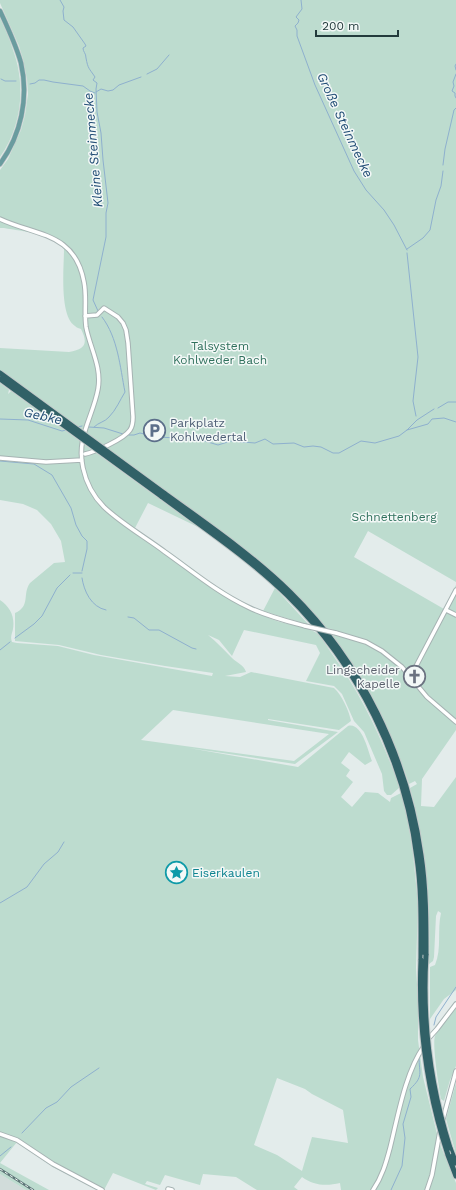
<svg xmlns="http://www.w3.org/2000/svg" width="456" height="1190" viewBox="0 0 456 1190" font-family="'Work Sans',sans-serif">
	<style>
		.built { fill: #d1dcda }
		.green { fill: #bddccf; fill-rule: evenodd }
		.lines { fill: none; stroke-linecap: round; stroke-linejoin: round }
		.stream { stroke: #8eb0ce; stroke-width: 1 }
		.minor-casing { stroke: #a6b3b3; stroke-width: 5.5 }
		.major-casing { stroke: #c1c8c8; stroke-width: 6 }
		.highway-casing { stroke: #c1c8c8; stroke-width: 7 }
		.minor { stroke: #fff; stroke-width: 3.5 }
		.major { stroke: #6a9c9f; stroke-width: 4.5 }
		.highway { stroke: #316167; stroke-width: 5 }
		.rail-casing { stroke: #5e7778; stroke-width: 2.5 }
		.rail { stroke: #f3f8f7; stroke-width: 1; stroke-dasharray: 3; stroke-linecap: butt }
		.minor-bridge-casing { stroke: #a6b3b3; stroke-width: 5.5; stroke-linecap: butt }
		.highway-bridge-casing { stroke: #c1c8c8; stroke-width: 7; stroke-linecap: butt }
		.minor-bridge { stroke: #fff; stroke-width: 3.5 }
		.highway-bridge { stroke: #316167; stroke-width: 5 }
		.labels { text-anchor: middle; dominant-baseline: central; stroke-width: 3; stroke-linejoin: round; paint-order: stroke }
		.park-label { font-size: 12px; fill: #30715d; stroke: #f3f8f7 }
		.service-label { font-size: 12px; fill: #4e5e75; stroke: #f3f8f7; text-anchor: start }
		.worship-label { font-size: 12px; fill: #5b616d; stroke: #f3f8f7; text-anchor: end }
		.culture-label { font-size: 12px; fill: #0d838f; stroke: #f3f8f7; text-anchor: start }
		.water-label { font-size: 13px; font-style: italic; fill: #214d75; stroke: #f3f8f7 }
	</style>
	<rect width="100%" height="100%" fill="#e3eceb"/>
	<path class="built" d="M 0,1174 L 26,1190 L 0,1190 Z"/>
	<path class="green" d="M 0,0 L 456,0 L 456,582 L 368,531 L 354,557 L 444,609 L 456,585 L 456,730 L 422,779 L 421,806 L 434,807 L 456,777 L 456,990 L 444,999 L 430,1019 L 430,967 L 435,965 C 442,949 437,930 441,913 L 438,911 L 436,916 L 434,957 L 433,961 L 429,964 C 431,905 426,845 410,788 L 417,784 L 415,781 L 409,784 C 395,742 375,696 350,660 C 344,651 338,643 331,635 L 339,636 L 332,629 L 325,628 L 305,603 L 282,580 L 223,532 L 73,425 L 0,370 L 0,348 L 69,352 C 86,349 88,343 81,329 C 79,328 77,328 75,326 C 59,316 64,266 64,249 C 50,232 24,232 4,228 L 0,228 L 0,170 L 8,159 L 21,130 L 25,115 L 28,94 L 27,79 L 23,59 L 19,46 L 0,3 Z
		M 0,18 C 5,29 10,39 13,50 C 26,85 22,126 0,157 Z
		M 0,383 L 9,390 L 8,394 L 11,391 L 198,527 L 148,503 L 135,528 L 194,570 L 192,573 C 218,592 244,608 274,620 C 287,625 303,625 315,632 C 321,635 326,645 330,651 C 360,692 381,736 398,783 L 399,788 L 391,795 L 387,795 L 384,791 L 382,774 L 364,732 L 354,721 L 342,694 L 334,686 L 306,681 L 320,653 L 316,645 L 244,630 L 232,656 L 219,640 L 208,635 C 217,642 224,650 232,658 C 237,663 244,665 246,672 L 225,676 L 240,677 L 251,672 L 334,688 C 342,695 349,711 351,721 L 339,730 L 268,719 L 268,720 L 338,732 L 295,764 L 189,748 L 298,767 L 348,726 C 362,722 368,751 372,761 L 365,765 L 349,752 L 341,763 L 350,770 L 346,776 L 353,782 L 341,797 L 352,807 L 365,792 L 378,793 L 390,802 L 391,798 L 401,793 L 408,821 L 413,854 L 418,904 L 416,968 L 418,999 L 418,1040 L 423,1077 L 437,1134 L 431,1174 L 425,1190 L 341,1190 L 340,1183 C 327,1186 314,1186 302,1177 L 294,1187 L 298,1190 L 257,1190 L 236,1177 L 203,1174 L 200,1185 L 165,1175 L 160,1185 L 147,1181 L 145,1184 L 158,1188 L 156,1190 L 113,1173 L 104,1190 L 98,1190 L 53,1167 L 17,1142 L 0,1163 L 49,1190 L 26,1190 L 0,1174 L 0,600 C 10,607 15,616 13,629 C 12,634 10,637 12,642 L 17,643 L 58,646 L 94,655 L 212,676 L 213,673 L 165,666 L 101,655 L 59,645 L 15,641 L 15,613 C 31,606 22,594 30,583 L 54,563 L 65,562 L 61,541 L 51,524 L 37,510 L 23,504 L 0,500 ZM 173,710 L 329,734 L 294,761 L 141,740 ZM 277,1078 L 305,1089 L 312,1094 L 343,1110 L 348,1143 L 312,1137 L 302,1171 L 277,1155 L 254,1145 Z
		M 275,588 L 309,625 L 263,611 Z
		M 456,1008 L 456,1066 L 450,1080 L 444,1101 L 441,1099 C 439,1088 432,1045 435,1036 C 439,1026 449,1016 456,1008 Z
		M 456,1083 L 456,1154 L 446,1119 Z
		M 439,1142 L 456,1183 L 456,1190 L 428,1190 Z"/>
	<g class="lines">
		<path class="stream" d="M 60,0 L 64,7 L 63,11 L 64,20 L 73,27 L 85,44 L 86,46 L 83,48 C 83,52 86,53 86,58 C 88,69 89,68 95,77 L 93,80 L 97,83 L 96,89 L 97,112 L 101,133 L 103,160 L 108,203 L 106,213 L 106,237 L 93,300 L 98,311
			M 301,0 L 302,9 L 296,17 L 299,20 L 298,23 L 295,26 L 297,30 L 297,36 L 315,85 L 354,171 L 366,190 L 384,210 L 394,225 L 407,250
			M 456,64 L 455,66 L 456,70
			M 147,74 L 157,69 L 169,55
			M 456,74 L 453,82 L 454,86 L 452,91 L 455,93 L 455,96 L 456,98
			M 1,79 L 5,81 L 16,81
			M 30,84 L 35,83 L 39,80 L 44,80 L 53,82 L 83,86 L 90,91 L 95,93
			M 96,92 L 101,89 L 108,91 L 113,90 L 119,85 L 141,77
			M 443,165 L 445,149 L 454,110 L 456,108
			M 407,249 L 423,238 L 430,230 L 436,200 L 441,186 L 443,171
			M 407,253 L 418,357 L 414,392 L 413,401 L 416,416
			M 438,408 L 448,402 L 456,402
			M 0,419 L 28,420 L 62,431 L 66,430
			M 77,427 L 82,426
			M 89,427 L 104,428 L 123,434
			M 94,427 C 99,422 105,422 109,417 C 116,410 120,400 125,392 C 120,367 118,338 102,317
			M 407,430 L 428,424 L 432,419 L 444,418 L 456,422
			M 129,435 L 134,435 L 140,433 L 157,437 L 198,439 L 218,445 L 231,441 L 255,443 L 265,439 L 273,444 L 294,443 L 304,447 L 313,446 L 321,447 L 333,453 L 339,453 L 361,441 L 375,443 L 399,436 L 407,430 L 417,420 L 434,409
			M 0,461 L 34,464 L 52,475 L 71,508 L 76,525 L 82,536 L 87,541 L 87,549 L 82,571
			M 73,573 L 82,573
			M 82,578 C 84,591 91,607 106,610
			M 128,617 L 134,618 L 149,630 L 159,630 L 192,648 L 196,649
			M 15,638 L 34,624 L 42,616 L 57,588 L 70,575
			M 0,650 L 10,642
			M 0,903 L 27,887 L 44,864 L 58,852 L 64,842
			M 434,1025 L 436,1017 L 456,987
			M 22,1133 L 46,1108 L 57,1102 L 71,1087 L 99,1068
			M 0,1156 L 11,1147
			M 391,1190 L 402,1166 L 405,1138 L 403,1124 L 411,1097 L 410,1089 C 424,1076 419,1074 419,1057"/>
		<defs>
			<path id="minor" d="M 0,219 C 36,236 75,232 84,282 C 87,297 84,312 86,327 C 90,348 102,367 98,389 C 93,417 76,437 83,468 C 86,482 93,496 104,507 C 122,524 145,537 165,552 C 192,571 218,593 248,607 C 266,616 286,621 305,626
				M 85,454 C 95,452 124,439 130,430 C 133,426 133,422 133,417 L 128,343 L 126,330 L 123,323 L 118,317 L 104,308 L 97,315 L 85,316
				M 0,458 L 46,462 L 82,460
				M 446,610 L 456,615
				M 336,633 L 366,642 L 382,651 L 402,667 L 427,697 L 456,722
				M 409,676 L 414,670 L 456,590
				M 428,1039 L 437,1029 L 456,1004
				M 443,1119 L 456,1071
				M 0,1134 L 17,1140 L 53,1164 L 102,1190
				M 168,1189 L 172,1190
				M 373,1190 C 382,1177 386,1163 390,1148 C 398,1116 405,1073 424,1046
				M 427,1190 L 432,1175 L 440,1131"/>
			<path id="major" d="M 0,11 C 8,28 16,45 21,63 C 29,98 21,135 0,164"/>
			<path id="highway" d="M 164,493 C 207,524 252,555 290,592 C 361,662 407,756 421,855 C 426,888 426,921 426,955
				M 161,496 C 204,528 249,558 287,595 C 358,665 405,759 417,858 C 422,892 421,926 421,960
				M 450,1148 L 456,1163
				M 448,1155 L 456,1176"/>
		</defs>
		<use href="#minor" class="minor-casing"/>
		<use href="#major" class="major-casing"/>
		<use href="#highway" class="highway-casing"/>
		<use href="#minor" class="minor"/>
		<use href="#major" class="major"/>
		<use href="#highway" class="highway"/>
		<defs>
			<path id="rail" d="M 0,1169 L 33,1190"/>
		</defs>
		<use href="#rail" class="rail-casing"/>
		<use href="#rail" class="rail"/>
		<defs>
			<path id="minor-bridge" d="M 305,626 L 336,633"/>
			<path id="highway-bridge" d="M 0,373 L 164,493
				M 0,379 L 161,496
				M 426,955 C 422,1021 430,1085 450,1148
				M 421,960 C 418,1027 427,1091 448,1155"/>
		</defs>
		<use href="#minor-bridge" class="minor-bridge-casing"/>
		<use href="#highway-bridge" class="highway-bridge-casing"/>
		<use href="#minor-bridge" class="minor-bridge"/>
		<use href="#highway-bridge" class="highway-bridge"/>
	</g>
	<defs>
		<symbol id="parking-ring" viewBox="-11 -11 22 22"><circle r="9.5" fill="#f3f8f7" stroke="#5c6f8a" stroke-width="1.5"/><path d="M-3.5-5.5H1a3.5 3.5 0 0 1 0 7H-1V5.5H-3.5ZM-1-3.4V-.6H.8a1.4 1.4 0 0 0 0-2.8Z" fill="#5c6f8a"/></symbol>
		<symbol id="church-ring" viewBox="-11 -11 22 22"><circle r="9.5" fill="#f3f8f7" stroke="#6b7280" stroke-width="1.5"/><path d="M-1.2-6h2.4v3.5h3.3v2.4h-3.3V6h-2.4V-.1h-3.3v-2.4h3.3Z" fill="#6b7280"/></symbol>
		<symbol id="sight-ring" viewBox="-11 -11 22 22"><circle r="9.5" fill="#f3f8f7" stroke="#0f9aa8" stroke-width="1.5"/><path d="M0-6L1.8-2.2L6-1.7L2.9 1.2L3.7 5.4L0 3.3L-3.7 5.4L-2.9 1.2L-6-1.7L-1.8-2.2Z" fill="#0f9aa8"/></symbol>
	</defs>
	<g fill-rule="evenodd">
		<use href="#parking-ring" x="142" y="418" width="25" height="25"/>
		<use href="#church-ring" x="402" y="664" width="25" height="25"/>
		<use href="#sight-ring" x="164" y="860" width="25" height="25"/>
	</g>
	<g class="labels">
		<g class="park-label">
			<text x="220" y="346">Talsystem<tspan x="220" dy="14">Kohlweder Bach</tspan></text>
			<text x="394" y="517">Schnettenberg</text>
		</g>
		<g class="service-label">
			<text x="170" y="423">Parkplatz<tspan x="170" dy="14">Kohlwedertal</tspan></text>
		</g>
		<g class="worship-label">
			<text x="400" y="670">Lingscheider<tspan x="400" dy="14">Kapelle</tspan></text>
		</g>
		<g class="culture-label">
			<text x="192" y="873">Eiserkaulen</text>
		</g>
		<g class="water-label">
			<text transform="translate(345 125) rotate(65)">Große Steinmecke</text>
			<text transform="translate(93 150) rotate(-95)">Kleine Steinmecke</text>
			<text transform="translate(43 416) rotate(12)">Gebke</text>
		</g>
	</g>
	<path d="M316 30v6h82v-6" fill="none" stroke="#233b3c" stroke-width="2"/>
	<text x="322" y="30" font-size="12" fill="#233b3c" stroke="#f3f8f7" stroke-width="3" paint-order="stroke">200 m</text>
</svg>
